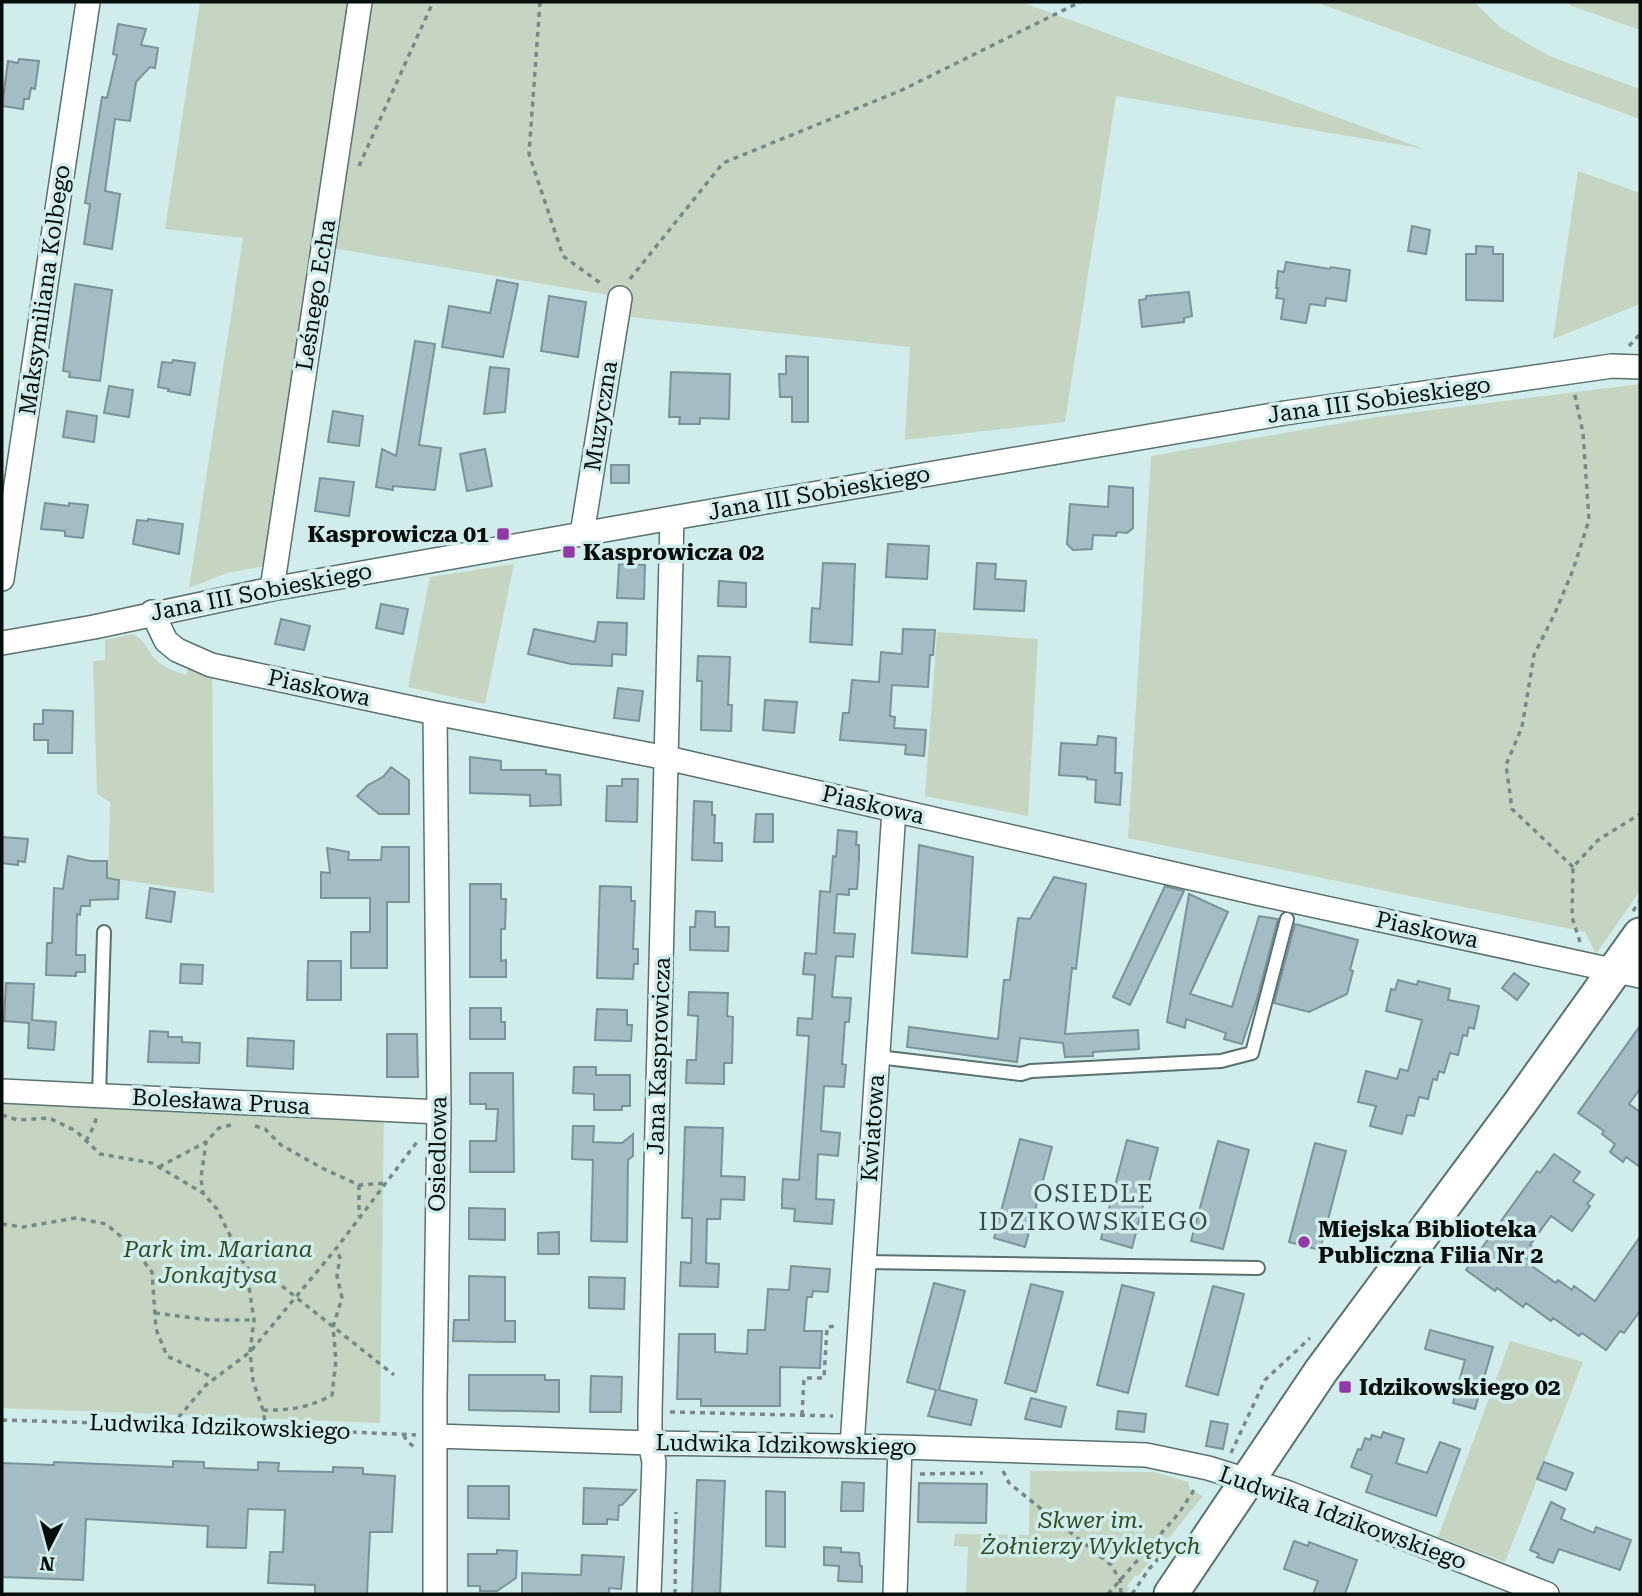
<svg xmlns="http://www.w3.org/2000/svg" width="1642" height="1596" viewBox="0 0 1642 1596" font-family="'Roboto Serif',serif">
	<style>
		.green { fill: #c5d5c1 }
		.building { fill: #a4bdc4; stroke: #7a9299; stroke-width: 2 }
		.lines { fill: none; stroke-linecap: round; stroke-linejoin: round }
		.lane-casing { stroke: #597170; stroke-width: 16 }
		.street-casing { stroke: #597170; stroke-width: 26 }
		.secondary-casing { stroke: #597170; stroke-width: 37 }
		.path { stroke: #768988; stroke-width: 3.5; stroke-dasharray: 5 5; stroke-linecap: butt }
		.lane { stroke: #fff; stroke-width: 12 }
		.street { stroke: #fff; stroke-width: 23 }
		.secondary { stroke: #fff; stroke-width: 33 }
		.poi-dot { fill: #9239a5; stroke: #d1edeb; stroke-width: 2.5 }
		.labels { text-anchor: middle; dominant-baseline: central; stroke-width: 7; stroke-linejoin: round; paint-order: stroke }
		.street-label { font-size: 23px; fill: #050e0d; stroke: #d1edeb }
		.poi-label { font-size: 23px; font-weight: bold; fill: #050e0d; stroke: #d1edeb; text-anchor: start }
		.park-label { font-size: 23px; font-style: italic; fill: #2f4d26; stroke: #d1edeb }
		.neighbourhood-label { font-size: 24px; letter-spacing: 2px; fill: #334a48; stroke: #d1edeb }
	</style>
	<rect width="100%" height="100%" fill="#d1edeb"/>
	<path class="green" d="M 200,2 L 355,2 L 270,565 L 227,573 L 189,588 L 243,238 L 165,229 Z
		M 368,2 L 1021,2 L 1424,149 L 1116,96 L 1065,422 L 905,440 L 910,347 L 630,317 L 608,295 L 331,248 Z
		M 1315,2 L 1474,2 L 1500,27 L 1549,56 L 1640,89 L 1640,119 Z
		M 1567,2 L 1640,2 L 1640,30 L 1572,6 Z
		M 1578,171 L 1640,193 L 1640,304 L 1553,339 Z
		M 1640,384 L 1640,891 L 1596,954 L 1585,932 L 1128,838 L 1151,456 L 1377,417 Z
		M 514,564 L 485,704 L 408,687 L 430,577 Z
		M 937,632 L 1038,639 L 1028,816 L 925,796 Z
		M 132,634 C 144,638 147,650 155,659 C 163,668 175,671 186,675 L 188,668 L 212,674 L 214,893 L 108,878 L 110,802 L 97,794 L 93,661 L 105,660 L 105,640 Z
		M 2,1099 L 384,1115 L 380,1423 L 2,1408 Z
		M 1510,1341 L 1583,1362 L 1505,1562 L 1438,1537 Z
		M 1030,1471 L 1154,1472 L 1188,1482 L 1190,1489 L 1203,1496 L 1138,1576 L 1135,1575 L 1127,1586 L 1130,1588 L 1126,1594 L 966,1594 L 968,1547 L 954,1546 L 955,1534 L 1029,1535 Z"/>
	<path class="building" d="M 118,24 L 146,29 L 141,45 L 158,48 L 155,68 L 150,67 L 136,82 L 130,121 L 115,119 L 105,191 L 120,194 L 112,249 L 84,244 L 90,204 L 85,203 L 102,97 L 107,98 L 117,55 L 113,54 Z
		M 19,59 L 39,61 L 35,89 L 31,88 L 29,99 L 24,99 L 23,109 L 2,106 L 8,61 L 18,63 Z
		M 1412,226 L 1430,230 L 1426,254 L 1408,251 Z
		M 1476,246 L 1493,247 L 1493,254 L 1503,254 L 1503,301 L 1466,300 L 1466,254 L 1476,254 Z
		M 1286,262 L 1330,269 L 1331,267 L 1350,270 L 1346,301 L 1326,298 L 1325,306 L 1310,304 L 1306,323 L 1281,319 L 1284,299 L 1276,298 L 1278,288 L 1276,288 L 1278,271 L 1284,272 Z
		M 497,280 L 518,284 L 503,357 L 442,347 L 449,306 L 490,313 Z
		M 75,284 L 112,290 L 100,381 L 69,377 L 70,372 L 63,371 Z
		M 1189,292 L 1192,316 L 1184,318 L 1184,322 L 1142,327 L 1139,300 L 1146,299 L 1146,296 Z
		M 549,296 L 586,302 L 578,357 L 541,351 Z
		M 415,341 L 435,344 L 419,445 L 441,448 L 435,490 L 393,486 L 393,490 L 376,487 L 382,449 L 396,456 Z
		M 786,356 L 808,357 L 808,422 L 792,422 L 792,397 L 780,397 L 779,374 L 786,374 Z
		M 173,360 L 195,363 L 190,395 L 168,391 L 169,389 L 158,387 L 162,362 L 172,363 Z
		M 490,367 L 509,369 L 505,412 L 484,414 Z
		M 671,372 L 730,374 L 729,419 L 700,418 L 700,424 L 679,424 L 680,417 L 669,417 Z
		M 109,386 L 133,390 L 129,417 L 104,413 Z
		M 67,411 L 97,416 L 94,442 L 63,437 Z
		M 333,411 L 363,416 L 359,446 L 328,442 Z
		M 485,449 L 492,486 L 467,491 L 460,454 Z
		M 611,465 L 629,465 L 629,483 L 611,483 Z
		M 320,478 L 354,482 L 349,516 L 315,511 Z
		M 1109,486 L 1133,488 L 1133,528 L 1127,533 L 1117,532 L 1116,536 L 1093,535 L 1092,549 L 1073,550 L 1067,544 L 1070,504 L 1108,507 Z
		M 45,503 L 69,506 L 69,503 L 88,505 L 83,538 L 65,536 L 65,531 L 41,529 Z
		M 148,519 L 183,524 L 179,554 L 133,544 L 137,520 L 148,521 Z
		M 888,544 L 929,546 L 927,579 L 886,577 Z
		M 823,563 L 855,564 L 852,645 L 810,642 L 812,608 L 820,609 Z
		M 977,563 L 996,564 L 995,579 L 1026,581 L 1024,611 L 974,609 Z
		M 619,564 L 645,565 L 644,599 L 617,598 Z
		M 719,581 L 746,583 L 746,607 L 718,606 Z
		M 381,604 L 408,609 L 403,634 L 376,628 Z
		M 281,619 L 310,626 L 304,650 L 275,644 Z
		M 598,622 L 627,623 L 626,655 L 612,654 L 612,666 L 571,664 L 528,654 L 534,629 L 595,642 Z
		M 903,629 L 935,630 L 933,655 L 930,655 L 928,687 L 892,685 L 890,716 L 895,717 L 894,728 L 926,730 L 924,756 L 905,754 L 906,745 L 840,740 L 843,713 L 849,713 L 852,680 L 879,682 L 881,652 L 902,654 Z
		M 698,656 L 730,657 L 728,705 L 732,705 L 731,731 L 701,730 L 702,681 L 697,681 Z
		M 618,688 L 643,691 L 639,721 L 614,718 Z
		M 765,700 L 797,702 L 794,733 L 763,730 Z
		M 43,710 L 73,711 L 72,753 L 48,753 L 48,740 L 34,740 L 34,724 L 43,724 Z
		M 1098,736 L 1116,738 L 1115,773 L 1122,773 L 1120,805 L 1095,802 L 1096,780 L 1087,779 L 1087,777 L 1059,775 L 1061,743 L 1097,745 Z
		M 470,757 L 501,761 L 501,770 L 546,770 L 546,774 L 560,775 L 561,805 L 530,806 L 530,795 L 470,793 Z
		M 391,767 L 409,780 L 409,814 L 379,814 L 357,796 L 368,785 L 383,777 Z
		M 622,779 L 638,779 L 637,822 L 606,821 L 607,786 L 622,786 Z
		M 694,801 L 712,802 L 712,815 L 715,815 L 714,843 L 722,843 L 722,861 L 692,860 Z
		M 756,814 L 773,814 L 773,842 L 754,842 Z
		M 838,830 L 857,832 L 856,845 L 859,845 L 859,859 L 857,889 L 849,889 L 849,895 L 837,894 L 834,933 L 855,934 L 853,957 L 836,956 L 832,997 L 851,998 L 849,1022 L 845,1022 L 842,1064 L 846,1065 L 844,1087 L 824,1086 L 821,1131 L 840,1133 L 838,1156 L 818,1154 L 816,1199 L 834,1200 L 832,1224 L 794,1221 L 795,1209 L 782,1208 L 782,1196 L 783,1179 L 799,1180 L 809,1036 L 797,1035 L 798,1018 L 812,1019 L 815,975 L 803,974 L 805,953 L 816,954 L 820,891 L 830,892 L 833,856 L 836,857 Z
		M 2,837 L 28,839 L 25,862 L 18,861 L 18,865 L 2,863 Z
		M 919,845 L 973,857 L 967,957 L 912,953 Z
		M 382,847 L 409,847 L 409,902 L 387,902 L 387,968 L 351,968 L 351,932 L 370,932 L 370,898 L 321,898 L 321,872 L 330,873 L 327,848 L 349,852 L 348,860 L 381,860 Z
		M 68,856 L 90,861 L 107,861 L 107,878 L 119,880 L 118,899 L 90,900 L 90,906 L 81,906 L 80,915 L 77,914 L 76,955 L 85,955 L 85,972 L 76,972 L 76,976 L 46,975 L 47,943 L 52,943 L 54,888 L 63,889 Z
		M 1054,877 L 1086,884 L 1076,969 L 1072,968 L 1065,1034 L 1138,1030 L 1139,1049 L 1093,1052 L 1093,1056 L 1065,1057 L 1063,1043 L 1020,1038 L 1017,1062 L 907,1047 L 909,1027 L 998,1039 L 1004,980 L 1010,980 L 1018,918 L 1030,919 Z
		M 470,884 L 501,884 L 501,899 L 506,899 L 505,929 L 501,929 L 501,961 L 506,960 L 506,977 L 470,977 Z
		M 600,886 L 631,887 L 631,901 L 635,901 L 633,949 L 638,949 L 638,964 L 634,964 L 633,979 L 597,978 Z
		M 1165,886 L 1184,891 L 1130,1005 L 1113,997 Z
		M 150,888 L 175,892 L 171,922 L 146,918 Z
		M 1189,894 L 1228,912 L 1190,994 L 1232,1007 L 1259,916 L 1278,919 L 1257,999 L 1242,1044 L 1224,1039 L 1226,1033 L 1186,1019 L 1185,1028 L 1167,1022 Z
		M 696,911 L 715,912 L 715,927 L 729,927 L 728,951 L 690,950 L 690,927 L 695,927 Z
		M 1295,924 L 1358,940 L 1350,970 L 1353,971 L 1347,994 L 1309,1012 L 1274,1003 Z
		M 308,961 L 341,961 L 341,1000 L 307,1000 Z
		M 181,964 L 203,965 L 202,984 L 180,983 Z
		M 1514,973 L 1529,984 L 1517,1000 L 1502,988 Z
		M 1398,980 L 1417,985 L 1418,981 L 1450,989 L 1448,1000 L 1479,1006 L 1474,1029 L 1469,1027 L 1467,1036 L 1463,1035 L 1458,1055 L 1450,1053 L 1444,1073 L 1439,1071 L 1437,1080 L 1433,1079 L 1428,1099 L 1419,1097 L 1414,1116 L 1407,1115 L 1402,1134 L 1370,1126 L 1376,1106 L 1358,1102 L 1366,1071 L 1397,1079 L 1400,1069 L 1408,1071 L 1422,1020 L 1386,1011 L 1391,989 L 1395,990 Z
		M 6,983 L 34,984 L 32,1020 L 56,1022 L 54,1050 L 28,1048 L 29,1023 L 4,1021 Z
		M 689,992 L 728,993 L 727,1016 L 733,1017 L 732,1063 L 724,1063 L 724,1084 L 686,1083 L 687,1060 L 696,1060 L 698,1016 L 688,1015 Z
		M 470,1008 L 501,1008 L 501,1022 L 505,1022 L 505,1039 L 470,1039 Z
		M 597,1009 L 627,1010 L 627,1025 L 632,1025 L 631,1041 L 595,1040 Z
		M 1640,1026 L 1640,1089 L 1629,1104 L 1640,1112 L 1640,1167 L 1626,1157 L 1623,1162 L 1610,1152 L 1615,1144 L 1602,1134 L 1604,1131 L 1578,1113 Z
		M 150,1031 L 168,1032 L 168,1037 L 182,1037 L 182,1042 L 200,1043 L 199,1063 L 148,1062 Z
		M 387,1034 L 417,1034 L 418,1077 L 387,1077 Z
		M 248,1038 L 294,1041 L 293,1069 L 247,1066 Z
		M 574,1067 L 596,1067 L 596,1075 L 630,1075 L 630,1106 L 622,1106 L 622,1110 L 594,1110 L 594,1094 L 573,1093 Z
		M 470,1073 L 513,1073 L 514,1172 L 470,1172 L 470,1141 L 496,1141 L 498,1109 L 486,1109 L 486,1104 L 470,1104 Z
		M 573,1126 L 594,1126 L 593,1142 L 622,1143 L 633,1134 L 633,1156 L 628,1160 L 627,1242 L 591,1241 L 593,1160 L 572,1159 Z
		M 685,1127 L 723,1128 L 721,1176 L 745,1177 L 744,1200 L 721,1199 L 720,1219 L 707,1219 L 706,1263 L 719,1264 L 718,1287 L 680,1286 L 681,1262 L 691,1263 L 692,1218 L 682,1218 Z
		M 1020,1139 L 1052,1147 L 1025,1247 L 994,1238 Z
		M 1127,1140 L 1158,1148 L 1132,1248 L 1101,1239 Z
		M 1218,1141 L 1249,1150 L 1223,1249 L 1191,1241 Z
		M 1315,1143 L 1346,1151 L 1320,1250 L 1289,1242 Z
		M 1554,1154 L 1580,1172 L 1573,1181 L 1594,1195 L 1587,1204 L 1590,1206 L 1572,1231 L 1551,1216 L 1530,1245 L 1533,1247 L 1526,1258 L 1531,1261 L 1529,1264 L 1556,1283 L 1558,1280 L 1572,1290 L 1574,1286 L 1595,1301 L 1640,1237 L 1640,1311 L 1624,1333 L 1620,1331 L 1606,1350 L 1582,1333 L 1579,1336 L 1553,1318 L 1551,1321 L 1526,1303 L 1523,1307 L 1497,1288 L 1495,1291 L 1466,1270 L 1537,1171 L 1540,1173 Z
		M 469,1208 L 505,1209 L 505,1240 L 469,1239 Z
		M 559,1232 L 559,1254 L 538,1254 L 538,1233 Z
		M 791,1266 L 830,1269 L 828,1292 L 813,1291 L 812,1297 L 807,1297 L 804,1331 L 822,1331 L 820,1368 L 780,1367 L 780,1406 L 701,1406 L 701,1399 L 677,1399 L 679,1334 L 715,1334 L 715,1352 L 747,1354 L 748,1330 L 765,1330 L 768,1289 L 789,1290 Z
		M 469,1276 L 505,1277 L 505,1321 L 515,1321 L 515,1342 L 453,1341 L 454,1320 L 469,1320 Z
		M 589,1277 L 625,1278 L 624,1309 L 589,1308 Z
		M 934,1283 L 965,1291 L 939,1390 L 977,1400 L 971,1425 L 928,1416 L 936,1390 L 907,1382 Z
		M 1031,1284 L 1063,1292 L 1036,1392 L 1005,1383 Z
		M 1122,1285 L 1154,1293 L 1128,1393 L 1097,1385 Z
		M 1213,1286 L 1244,1294 L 1218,1395 L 1186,1386 Z
		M 1430,1330 L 1493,1347 L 1475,1409 L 1453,1403 L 1465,1360 L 1425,1349 Z
		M 469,1375 L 545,1375 L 545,1380 L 559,1380 L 559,1412 L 469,1410 Z
		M 591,1376 L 622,1377 L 621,1412 L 590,1412 Z
		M 1031,1398 L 1066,1407 L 1061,1427 L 1025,1419 Z
		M 1118,1411 L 1146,1414 L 1144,1432 L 1116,1429 Z
		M 1211,1421 L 1228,1424 L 1223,1449 L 1206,1446 Z
		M 1383,1432 L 1404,1439 L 1396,1463 L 1427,1473 L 1440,1442 L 1460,1449 L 1436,1516 L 1366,1492 L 1372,1475 L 1351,1467 L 1358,1449 L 1361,1450 L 1365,1438 L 1370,1440 L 1372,1435 L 1381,1438 Z
		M 173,1461 L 204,1462 L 204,1468 L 258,1470 L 258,1462 L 279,1463 L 278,1471 L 333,1472 L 333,1467 L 363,1468 L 363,1474 L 395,1476 L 392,1532 L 370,1532 L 367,1594 L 315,1594 L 315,1585 L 268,1583 L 270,1552 L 283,1552 L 285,1510 L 248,1509 L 246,1548 L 207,1547 L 208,1526 L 86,1519 L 83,1580 L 2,1577 L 2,1463 L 54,1465 L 54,1462 L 173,1467 Z
		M 1544,1462 L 1573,1473 L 1566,1490 L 1537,1479 Z
		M 697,1480 L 725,1481 L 720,1594 L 692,1594 Z
		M 842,1482 L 864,1483 L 863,1511 L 841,1511 Z
		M 919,1483 L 987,1484 L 986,1523 L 918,1522 Z
		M 468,1486 L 509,1486 L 509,1519 L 468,1518 Z
		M 584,1488 L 636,1490 L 622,1505 L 619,1505 L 618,1520 L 607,1519 L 607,1524 L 583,1524 Z
		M 766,1491 L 785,1492 L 785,1547 L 766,1546 Z
		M 1551,1502 L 1565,1509 L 1561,1519 L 1594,1533 L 1596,1527 L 1631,1540 L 1620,1570 L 1559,1549 L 1553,1563 L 1537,1557 L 1539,1554 L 1530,1550 Z
		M 1294,1541 L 1308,1546 L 1309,1542 L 1357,1560 L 1345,1594 L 1313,1594 L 1318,1581 L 1284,1569 Z
		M 824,1547 L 841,1548 L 841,1552 L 859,1553 L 860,1566 L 862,1566 L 862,1582 L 838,1581 L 839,1566 L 824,1565 Z
		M 497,1550 L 517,1551 L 516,1578 L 497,1591 L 480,1591 L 480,1586 L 468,1586 L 468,1554 L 497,1554 Z
		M 582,1555 L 624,1557 L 621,1589 L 609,1588 L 609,1593 L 522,1594 L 522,1573 L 581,1575 Z"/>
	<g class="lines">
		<defs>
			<path id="lane" d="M 878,1057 L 1021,1074 L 1031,1071 L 1221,1061 L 1252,1053 L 1287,919
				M 99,1096 L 104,932
				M 865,1262 L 1258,1268"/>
			<path id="street" d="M 582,534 L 620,298
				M 2,579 L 88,2
				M 272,589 L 360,2
				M 152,612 L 166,641 L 177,650 L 211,665 L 435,713 L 667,758 L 1261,894 L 1640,976
				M 2,643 L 94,627 L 272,589 L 672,518 L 1285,413 L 1612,366 L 1640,367
				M 435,713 L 439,1112 L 435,1397 L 435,1594
				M 2,1091 L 439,1112
				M 436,1436 L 650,1443 L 900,1447 L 1146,1455 L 1208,1468 L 1286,1492 L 1547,1594
				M 852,1446 L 894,810
				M 649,1594 L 654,1462 L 650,1443 L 650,1412 L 672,518
				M 895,1594 L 900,1447"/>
			<path id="secondary" d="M 1171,1594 L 1321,1371 L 1520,1103 L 1640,935"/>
		</defs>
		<use href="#lane" class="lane-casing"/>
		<use href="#street" class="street-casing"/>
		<use href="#secondary" class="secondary-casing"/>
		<path class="path" d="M 540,2 L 529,154 L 563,256 L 603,285
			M 359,166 L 433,2
			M 630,279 L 723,163 L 902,90 L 1080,2
			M 1629,346 L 1640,334
			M 1573,867 L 1512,809 L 1506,765 L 1522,727 L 1534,655 L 1555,613 L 1573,570 L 1589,520 L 1583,433 L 1574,391
			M 1633,911 L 1640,901
			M 1580,942 L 1572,917 L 1573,867 L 1598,840 L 1640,814
			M 2,1115 L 18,1120 L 49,1118 L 76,1131 L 100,1154 L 152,1163 L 203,1193
			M 231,1125 L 219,1128 L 206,1142 L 201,1178 L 203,1193 L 217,1209 L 246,1268 L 254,1320 L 250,1352 L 253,1381 L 263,1410 L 266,1428
			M 255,1126 L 265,1129 L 281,1145 L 322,1168 L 359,1185 L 387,1183
			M 86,1141 L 95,1124 L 96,1117
			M 159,1167 L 206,1142
			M 359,1185 L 359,1216
			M 2,1224 L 23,1227 L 76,1218 L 106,1224 L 131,1245 L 152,1272 L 156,1329 L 167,1356 L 214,1378
			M 247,1268 L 268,1275 L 394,1375
			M 155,1313 L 210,1320 L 254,1320
			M 263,1410 C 287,1411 312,1407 332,1395 L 336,1360 L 333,1327 L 342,1298 L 337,1276 L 340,1257 L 335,1250
			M 670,1412 L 833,1416
			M 802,1415 L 804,1378 L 824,1378 L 827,1327 L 838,1326
			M 2,1420 L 266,1428 L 416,1435
			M 172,1425 L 206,1385 L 250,1352 L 335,1250 L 417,1142
			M 404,1435 L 406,1440 L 414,1447
			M 1231,1453 L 1265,1380 L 1310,1338
			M 1003,1471 L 1009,1483 L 1111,1565 L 1120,1580 L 1121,1594
			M 920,1474 L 983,1473
			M 675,1594 L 676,1512
			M 1108,1594 L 1179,1513 L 1196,1487
			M 1132,1594 L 1149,1569 L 1167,1549"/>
		<use href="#lane" class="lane"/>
		<use href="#street" class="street"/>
		<use href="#secondary" class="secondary"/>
	</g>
	<g class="poi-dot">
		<rect x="496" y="527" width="14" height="14" rx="3.5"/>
		<rect x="562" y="545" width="14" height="14" rx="3.5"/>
		<circle cx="1304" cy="1242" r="7"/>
		<rect x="1338" y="1380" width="14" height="14" rx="3.5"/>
	</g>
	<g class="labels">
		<g class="street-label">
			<text transform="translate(45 290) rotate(-82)">Maksymiliana Kolbego</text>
			<text transform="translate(316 295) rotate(-81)">Leśnego Echa</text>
			<text transform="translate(1379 400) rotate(-8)">Jana III Sobieskiego</text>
			<text transform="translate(601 416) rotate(-81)">Muzyczna</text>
			<text transform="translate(819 493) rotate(-10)">Jana III Sobieskiego</text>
			<text transform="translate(261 592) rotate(-11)">Jana III Sobieskiego</text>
			<text transform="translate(319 688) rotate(12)">Piaskowa</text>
			<text transform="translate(873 805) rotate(13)">Piaskowa</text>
			<text transform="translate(1427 930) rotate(12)">Piaskowa</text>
			<text transform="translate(659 1056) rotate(-88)">Jana Kasprowicza</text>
			<text transform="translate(221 1102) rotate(3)">Bolesława Prusa</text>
			<text transform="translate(873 1128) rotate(-86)">Kwiatowa</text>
			<text transform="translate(438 1154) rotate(-89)">Osiedlowa</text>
			<text transform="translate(220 1427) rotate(2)">Ludwika Idzikowskiego</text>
			<text transform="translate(786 1445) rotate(1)">Ludwika Idzikowskiego</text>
			<text transform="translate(1343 1518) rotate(20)">Ludwika Idzikowskiego</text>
		</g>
		<g class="poi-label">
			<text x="489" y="534" text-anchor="end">Kasprowicza 01</text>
			<text x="583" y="552">Kasprowicza 02</text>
			<text x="1318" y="1229">Miejska Biblioteka<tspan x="1318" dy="26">Publiczna Filia Nr 2</tspan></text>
			<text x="1359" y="1387">Idzikowskiego 02</text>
		</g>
		<g class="park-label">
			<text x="218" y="1249">Park im. Mariana<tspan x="218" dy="26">Jonkajtysa</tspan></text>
			<text x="1091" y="1520">Skwer im.<tspan x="1091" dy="26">Żołnierzy Wyklętych</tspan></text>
		</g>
		<g class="neighbourhood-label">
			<text x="1094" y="1194">OSIEDLE<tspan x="1094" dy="28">IDZIKOWSKIEGO</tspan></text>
		</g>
	</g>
	<rect width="1642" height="1596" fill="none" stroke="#050e0d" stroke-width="7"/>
	<g transform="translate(49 1547) rotate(186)" stroke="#d1edeb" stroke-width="5" paint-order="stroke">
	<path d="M0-5L12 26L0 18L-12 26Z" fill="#050e0d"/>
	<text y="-10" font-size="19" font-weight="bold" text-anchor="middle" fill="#050e0d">N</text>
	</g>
</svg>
